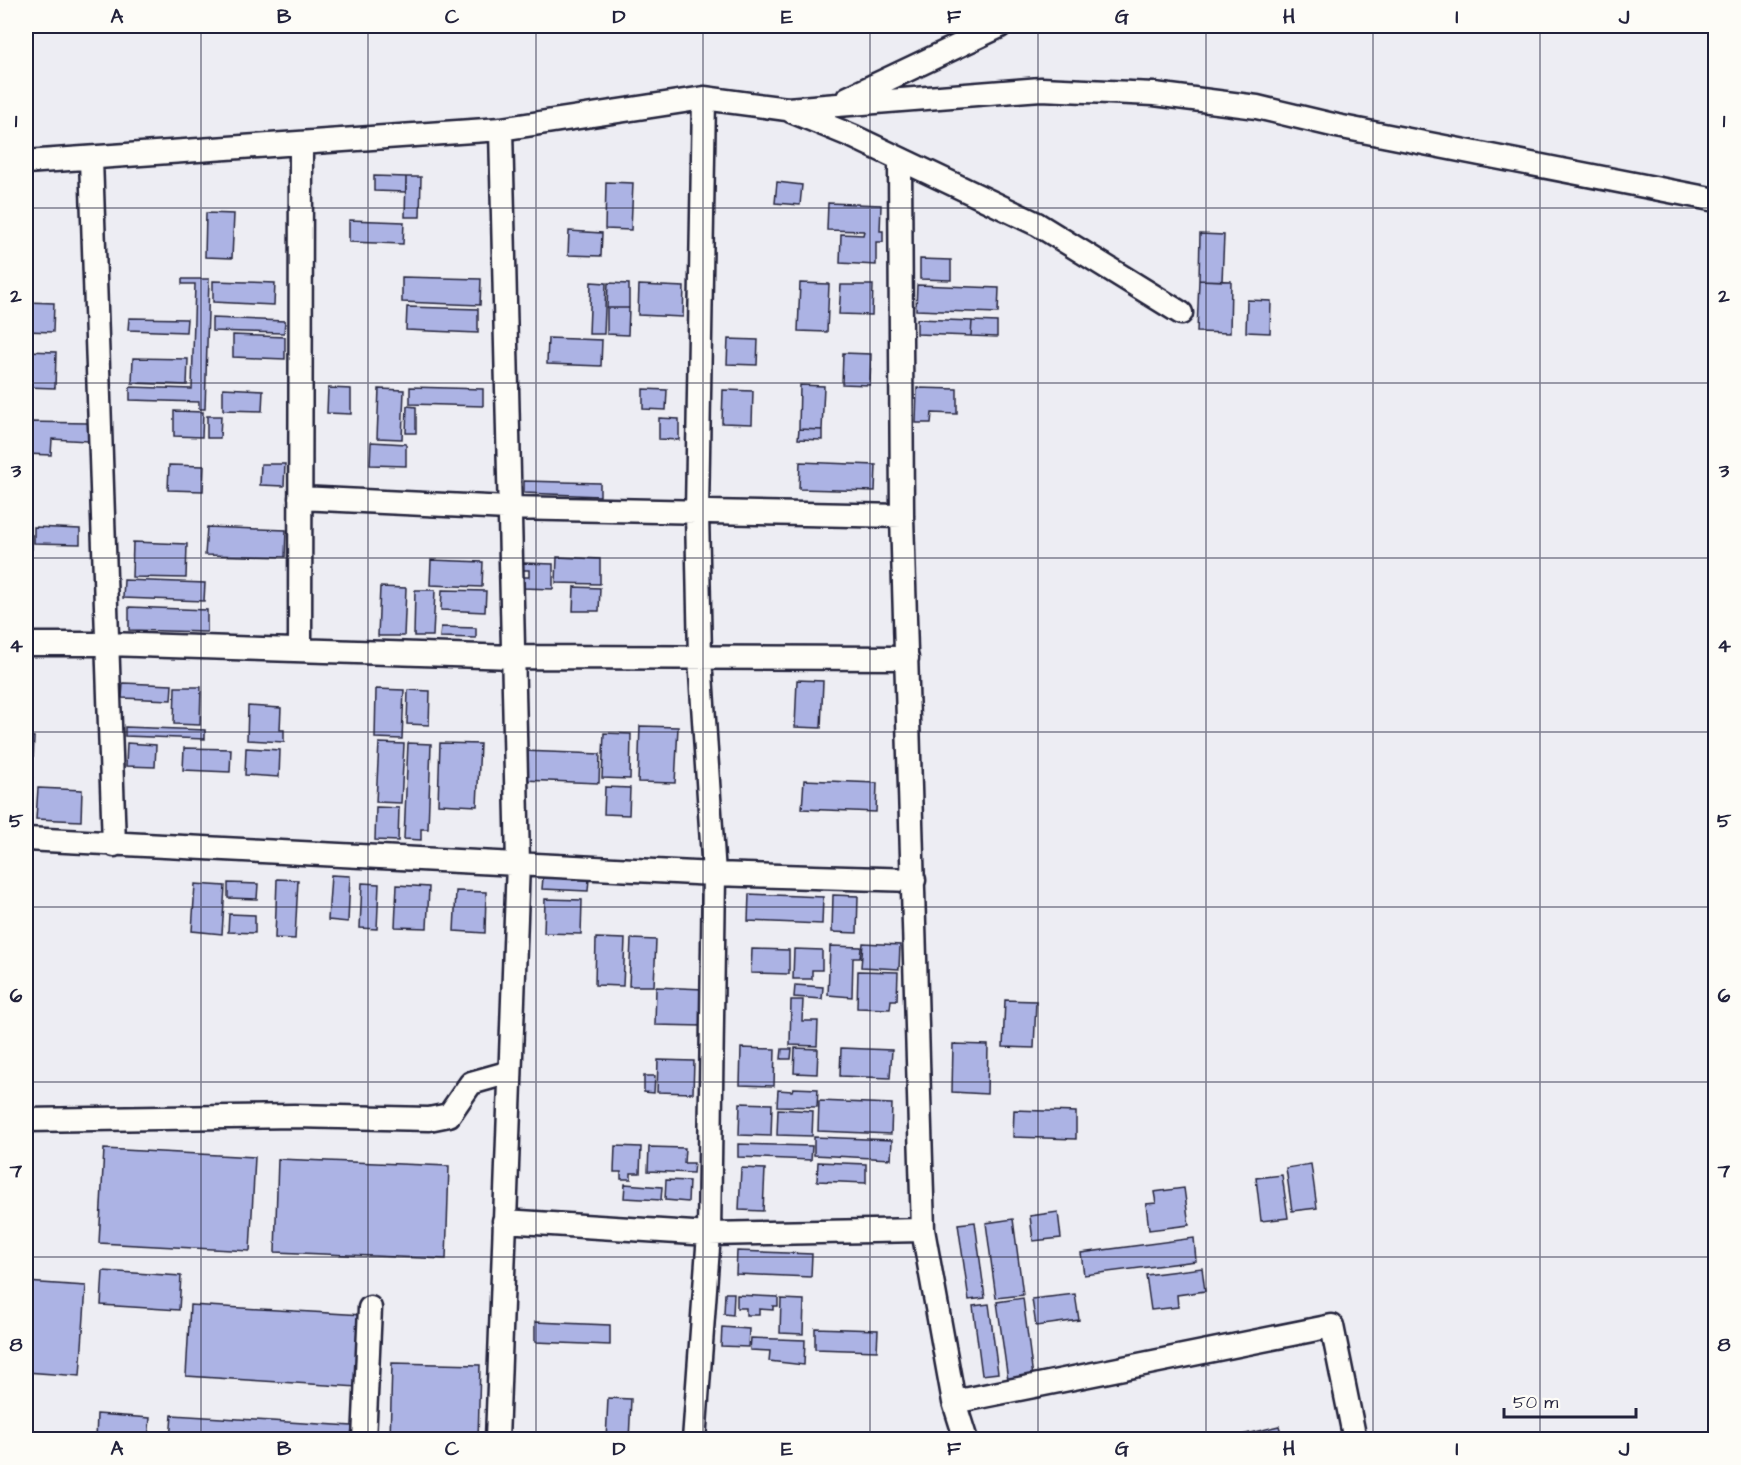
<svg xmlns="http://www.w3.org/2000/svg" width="1741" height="1465" viewBox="0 0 1741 1465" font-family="'Architects Daughter',sans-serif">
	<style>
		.building { fill: #acb3e4; stroke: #22223b; stroke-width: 1.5 }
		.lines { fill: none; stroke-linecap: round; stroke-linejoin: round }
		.minor-casing { stroke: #22223b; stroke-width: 27 }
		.minor { stroke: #fdfcf7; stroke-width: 22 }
		.grid { fill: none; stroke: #22223b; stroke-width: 1.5; stroke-opacity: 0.55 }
		.neatline { fill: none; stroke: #22223b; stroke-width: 2 }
		.grid-label { font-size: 20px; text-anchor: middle; font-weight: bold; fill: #22223b }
	</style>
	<rect width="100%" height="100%" fill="#ededf3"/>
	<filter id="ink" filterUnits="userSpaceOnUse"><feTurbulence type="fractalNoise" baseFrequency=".0167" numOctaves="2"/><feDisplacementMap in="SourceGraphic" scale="12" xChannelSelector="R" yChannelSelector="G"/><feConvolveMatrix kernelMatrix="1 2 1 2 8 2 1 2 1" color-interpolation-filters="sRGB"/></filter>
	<g filter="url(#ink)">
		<path class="building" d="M 374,176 L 406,177 L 406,192 L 374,191 Z
			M 406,177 L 421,177 L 420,217 L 405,217 Z
			M 606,182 L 633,183 L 631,230 L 605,229 Z
			M 777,182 L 802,185 L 800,205 L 775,203 Z
			M 828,203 L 881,205 L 880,231 L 883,231 L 883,242 L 876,242 L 876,265 L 840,263 L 841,234 L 863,235 L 864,231 L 827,230 Z
			M 206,213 L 234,214 L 232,258 L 205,257 Z
			M 349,220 L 404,222 L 403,244 L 349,242 Z
			M 569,231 L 602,233 L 601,256 L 568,255 Z
			M 1200,234 L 1224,235 L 1222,281 L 1199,280 Z
			M 920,259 L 951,260 L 951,280 L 920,279 Z
			M 402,277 L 481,279 L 480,305 L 402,302 Z
			M 182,279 L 209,279 L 205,409 L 199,409 L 199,402 L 130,400 L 130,387 L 192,389 L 195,284 L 182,284 Z
			M 1199,280 L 1231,281 L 1230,333 L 1197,332 Z
			M 213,281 L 275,283 L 274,305 L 213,302 Z
			M 591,282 L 606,283 L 604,334 L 589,334 Z
			M 608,283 L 629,284 L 629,308 L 607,308 Z
			M 800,283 L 829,284 L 827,332 L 798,331 Z
			M 639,285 L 684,287 L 683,317 L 638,315 Z
			M 841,285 L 873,285 L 872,315 L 839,314 Z
			M 917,285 L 999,288 L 998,313 L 916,310 Z
			M 1247,300 L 1271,301 L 1270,333 L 1246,332 Z
			M 26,302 L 54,303 L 53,332 L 26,331 Z
			M 407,307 L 478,309 L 478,333 L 406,330 Z
			M 607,308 L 629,308 L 628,335 L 607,334 Z
			M 129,318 L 187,319 L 186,332 L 128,330 Z
			M 212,318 L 285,321 L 284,333 L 212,331 Z
			M 917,319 L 972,321 L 971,336 L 917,334 Z
			M 972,321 L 997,322 L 997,337 L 971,336 Z
			M 233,335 L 285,337 L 285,359 L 233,357 Z
			M 548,338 L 602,340 L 601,366 L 547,364 Z
			M 728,339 L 758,340 L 757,365 L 727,364 Z
			M 26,351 L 56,352 L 55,388 L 26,387 Z
			M 843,353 L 871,354 L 870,385 L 842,384 Z
			M 133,358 L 188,359 L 187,385 L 132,383 Z
			M 800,385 L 824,386 L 822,430 L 799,429 Z
			M 410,387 L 483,389 L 483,406 L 410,404 Z
			M 223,388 L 263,390 L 262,411 L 223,410 Z
			M 328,388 L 351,389 L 351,414 L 327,413 Z
			M 917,388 L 957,389 L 957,414 L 932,413 L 931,423 L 916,423 Z
			M 379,389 L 404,390 L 402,439 L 377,438 Z
			M 643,389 L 667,390 L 666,410 L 643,409 Z
			M 723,390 L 753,391 L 752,424 L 722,423 Z
			M 407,406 L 416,407 L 416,433 L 406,433 Z
			M 174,411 L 203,412 L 202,437 L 174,436 Z
			M 207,416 L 221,416 L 220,438 L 207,438 Z
			M 659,418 L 679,419 L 679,440 L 659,439 Z
			M 26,422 L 88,423 L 88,441 L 52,439 L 51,455 L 26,454 Z
			M 799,429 L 822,430 L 822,440 L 798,439 Z
			M 371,442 L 406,444 L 406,466 L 370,465 Z
			M 800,462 L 876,465 L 875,491 L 799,489 Z
			M 261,464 L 285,464 L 284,486 L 260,485 Z
			M 169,465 L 204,466 L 203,491 L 168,490 Z
			M 524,481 L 600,483 L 600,496 L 524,493 Z
			M 34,527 L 80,529 L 80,544 L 34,543 Z
			M 207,527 L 286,530 L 285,557 L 205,555 Z
			M 26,534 L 32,535 L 32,549 L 26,549 Z
			M 133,542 L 187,544 L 186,578 L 132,577 Z
			M 26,553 L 30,554 L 29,590 L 26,590 Z
			M 557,557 L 600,559 L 600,584 L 556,583 Z
			M 431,560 L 483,562 L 482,587 L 430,585 Z
			M 523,563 L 553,564 L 553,589 L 522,588 L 522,577 L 529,577 L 529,570 L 523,570 Z
			M 124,580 L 205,583 L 204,601 L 123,598 Z
			M 380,587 L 406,588 L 404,636 L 378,636 Z
			M 574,587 L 600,588 L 599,611 L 573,611 Z
			M 415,590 L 435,590 L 433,636 L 414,636 Z
			M 442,590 L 486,591 L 485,612 L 441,610 Z
			M 129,607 L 207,610 L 207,632 L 129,630 Z
			M 441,627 L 476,628 L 476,638 L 440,637 Z
			M 797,680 L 823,681 L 821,728 L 795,727 Z
			M 123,683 L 172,685 L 171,700 L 122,698 Z
			M 175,687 L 201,687 L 200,725 L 174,724 Z
			M 376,689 L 404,690 L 402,739 L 375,738 Z
			M 408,690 L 430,691 L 429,725 L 407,724 Z
			M 248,706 L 281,708 L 280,730 L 284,730 L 284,742 L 247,740 Z
			M 640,726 L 678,727 L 675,783 L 638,782 Z
			M 125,727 L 205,730 L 205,739 L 125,736 Z
			M 604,733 L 631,734 L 630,779 L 602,778 Z
			M 26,736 L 34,737 L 31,811 L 26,811 Z
			M 127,743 L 156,745 L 155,767 L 126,766 Z
			M 379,743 L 404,744 L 401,803 L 376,802 Z
			M 408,743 L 431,744 L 428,829 L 421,829 L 421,840 L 404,839 Z
			M 440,743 L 480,744 L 477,806 L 438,804 Z
			M 184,748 L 231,749 L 230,772 L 183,770 Z
			M 246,748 L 280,750 L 279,777 L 245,775 Z
			M 523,751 L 600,754 L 599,783 L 522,780 Z
			M 804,780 L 877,783 L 876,812 L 802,809 Z
			M 605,787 L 630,788 L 629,815 L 604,814 Z
			M 38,788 L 82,790 L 81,821 L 36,819 Z
			M 376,807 L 399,808 L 398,841 L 375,840 Z
			M 331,875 L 350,876 L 348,922 L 328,920 Z
			M 543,877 L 589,879 L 588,891 L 542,889 Z
			M 277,879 L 298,880 L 295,939 L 275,938 Z
			M 228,883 L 258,884 L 257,899 L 228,898 Z
			M 362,883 L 379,884 L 377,929 L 360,928 Z
			M 195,884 L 225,886 L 222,934 L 192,931 Z
			M 397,885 L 429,887 L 427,928 L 395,927 Z
			M 456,891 L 486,892 L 485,933 L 454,931 Z
			M 749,894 L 823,897 L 822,924 L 748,921 Z
			M 833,895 L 858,896 L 857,933 L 832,932 Z
			M 545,899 L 582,900 L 581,934 L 544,933 Z
			M 229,914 L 255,915 L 255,933 L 228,932 Z
			M 596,938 L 625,939 L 623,986 L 595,985 Z
			M 631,939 L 656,940 L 654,986 L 629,986 Z
			M 863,943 L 900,945 L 899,969 L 861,967 Z
			M 830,946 L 861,947 L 860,958 L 853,958 L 852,997 L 828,995 Z
			M 752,949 L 789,950 L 789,974 L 751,973 Z
			M 794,949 L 822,950 L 822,970 L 812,970 L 812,979 L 793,979 Z
			M 858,971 L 898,972 L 897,1000 L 891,1000 L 890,1009 L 857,1008 Z
			M 795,985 L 823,987 L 822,999 L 794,997 Z
			M 656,987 L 704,989 L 703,1026 L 655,1025 Z
			M 791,1000 L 803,1000 L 802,1021 L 818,1021 L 817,1046 L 790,1045 Z
			M 1005,1000 L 1036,1001 L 1034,1048 L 1003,1047 Z
			M 953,1044 L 988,1045 L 987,1094 L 952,1092 Z
			M 741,1048 L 775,1049 L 774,1086 L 740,1085 Z
			M 795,1048 L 818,1049 L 817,1074 L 794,1073 Z
			M 841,1048 L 892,1050 L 890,1078 L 840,1076 Z
			M 782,1049 L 792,1049 L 791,1059 L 781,1059 Z
			M 658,1060 L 694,1061 L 693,1093 L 657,1092 Z
			M 644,1076 L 655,1076 L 654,1093 L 644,1092 Z
			M 793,1088 L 818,1089 L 817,1107 L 777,1106 L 778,1090 L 792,1091 Z
			M 819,1101 L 892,1104 L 891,1134 L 818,1131 Z
			M 740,1103 L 772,1104 L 771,1136 L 739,1135 Z
			M 778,1109 L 813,1111 L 812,1136 L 777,1135 Z
			M 1014,1110 L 1076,1112 L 1076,1139 L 1013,1137 Z
			M 814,1137 L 892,1140 L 891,1159 L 814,1155 Z
			M 738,1144 L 812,1146 L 811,1160 L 738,1157 Z
			M 615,1146 L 641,1147 L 640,1173 L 631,1173 L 631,1179 L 621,1179 L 621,1172 L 614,1172 Z
			M 649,1147 L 685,1148 L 684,1163 L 694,1163 L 693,1173 L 648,1171 Z
			M 104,1149 L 255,1157 L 250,1251 L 99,1243 Z
			M 278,1159 L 449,1166 L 446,1259 L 275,1252 Z
			M 818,1162 L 866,1164 L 866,1183 L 817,1181 Z
			M 1311,1164 L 1317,1208 L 1292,1211 L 1286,1168 Z
			M 741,1168 L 765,1169 L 763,1211 L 739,1210 Z
			M 1282,1175 L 1288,1218 L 1261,1221 L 1256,1178 Z
			M 666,1180 L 689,1181 L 688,1202 L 665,1200 Z
			M 625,1184 L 662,1187 L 661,1200 L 624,1198 Z
			M 1184,1188 L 1189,1225 L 1149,1230 L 1146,1204 L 1156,1203 L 1154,1192 Z
			M 1058,1212 L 1061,1238 L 1033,1241 L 1030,1216 Z
			M 1013,1219 L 1023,1295 L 996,1298 L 986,1223 Z
			M 975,1222 L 985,1298 L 969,1300 L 958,1224 Z
			M 1194,1238 L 1196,1261 L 1084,1275 L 1081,1253 Z
			M 737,1251 L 812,1254 L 811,1277 L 736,1274 Z
			M 1202,1268 L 1205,1291 L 1177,1295 L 1178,1307 L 1151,1310 L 1146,1275 Z
			M 103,1271 L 181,1276 L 179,1310 L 101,1305 Z
			M 26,1282 L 86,1286 L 80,1376 L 26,1372 Z
			M 725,1293 L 734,1293 L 733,1315 L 724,1314 Z
			M 1075,1294 L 1079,1320 L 1036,1326 L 1032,1299 Z
			M 737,1295 L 778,1297 L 778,1306 L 773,1306 L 773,1310 L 759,1309 L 759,1315 L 746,1315 L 746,1308 L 737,1308 Z
			M 1023,1298 L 1033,1377 L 1008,1380 L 997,1302 Z
			M 781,1299 L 804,1300 L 803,1334 L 780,1333 Z
			M 989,1304 L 998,1373 L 982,1375 L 973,1306 Z
			M 190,1305 L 363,1315 L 358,1387 L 186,1376 Z
			M 535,1322 L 610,1325 L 610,1345 L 535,1342 Z
			M 722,1327 L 749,1329 L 748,1347 L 721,1346 Z
			M 815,1328 L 878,1330 L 877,1351 L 815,1349 Z
			M 751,1338 L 805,1340 L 804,1365 L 769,1361 L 770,1351 L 750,1350 Z
			M 392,1363 L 480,1365 L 478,1440 L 390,1440 Z
			M 608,1398 L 631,1399 L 629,1440 L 606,1440 Z
			M 97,1414 L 150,1418 L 148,1440 L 96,1440 Z
			M 172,1415 L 352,1426 L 351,1440 L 170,1440 Z
			M 1279,1426 L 1283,1439 L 1230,1440 L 1229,1438 Z
			M 1340,1434 L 1341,1440 L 1320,1440 Z"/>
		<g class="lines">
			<defs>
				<path id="minor" d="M 848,98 L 1000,26
					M 791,111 L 852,136 L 1037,224 L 1181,313
					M 91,159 L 114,845
					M 900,161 L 902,516 L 923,1230 L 954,1402 L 966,1440
					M 26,162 L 501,129 L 704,98 L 787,109 L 1041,89 L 1154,94 L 1257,107 L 1337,126 L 1716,200
					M 300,498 L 508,508 L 902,516
					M 26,644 L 107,644 L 514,657 L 907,658
					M 300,650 L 301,144
					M 26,839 L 714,874 L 914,880
					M 26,1120 L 294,1116 L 429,1119 L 449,1115 L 471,1083 L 510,1072
					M 504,1221 L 709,1234 L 923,1230
					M 954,1402 L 1332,1326 L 1355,1440
					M 364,1440 L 370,1308
					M 497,1440 L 518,863 L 501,129
					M 694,1440 L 709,1234 L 714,874 L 700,658 L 697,512 L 704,98"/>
			</defs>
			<use href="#minor" class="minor-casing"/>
			<use href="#minor" class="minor"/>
		</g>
	</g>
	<path class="grid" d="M 201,26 L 201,1440M 368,26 L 368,1440M 536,26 L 536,1440M 703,26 L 703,1440M 870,26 L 870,1440M 1038,26 L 1038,1440M 1206,26 L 1206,1440M 1373,26 L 1373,1440M 1540,26 L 1540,1440M 26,208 L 1716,208M 26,383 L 1716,383M 26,558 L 1716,558M 26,732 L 1716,732M 26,907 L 1716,907M 26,1082 L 1716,1082M 26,1257 L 1716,1257"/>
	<rect width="1741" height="1465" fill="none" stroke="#fdfcf7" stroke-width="66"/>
	<path d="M1504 1408v9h132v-9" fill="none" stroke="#22223b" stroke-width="3"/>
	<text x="1513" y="1408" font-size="18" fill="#22223b" stroke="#fdfcf7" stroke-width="4.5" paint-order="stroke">50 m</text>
	<rect x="33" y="33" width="1675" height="1399" class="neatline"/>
	<g class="grid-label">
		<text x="117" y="23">A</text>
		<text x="284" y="23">B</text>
		<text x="452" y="23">C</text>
		<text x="619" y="23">D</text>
		<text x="787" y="23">E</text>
		<text x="954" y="23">F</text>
		<text x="1122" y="23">G</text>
		<text x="1289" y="23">H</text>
		<text x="1457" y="23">I</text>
		<text x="1624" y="23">J</text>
		<text x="16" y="127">1</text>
		<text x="1724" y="127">1</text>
		<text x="16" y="302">2</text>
		<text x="1724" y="302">2</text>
		<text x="16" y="477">3</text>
		<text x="1724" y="477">3</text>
		<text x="16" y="652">4</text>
		<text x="1724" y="652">4</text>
		<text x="16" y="827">5</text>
		<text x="1724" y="827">5</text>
		<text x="16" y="1002">6</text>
		<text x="1724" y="1002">6</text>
		<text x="16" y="1177">7</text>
		<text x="1724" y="1177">7</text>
		<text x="16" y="1351">8</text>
		<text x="1724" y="1351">8</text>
		<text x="117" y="1455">A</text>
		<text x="284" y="1455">B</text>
		<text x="452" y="1455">C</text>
		<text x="619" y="1455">D</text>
		<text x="787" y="1455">E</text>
		<text x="954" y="1455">F</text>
		<text x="1122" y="1455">G</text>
		<text x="1289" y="1455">H</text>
		<text x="1457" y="1455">I</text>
		<text x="1624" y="1455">J</text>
	</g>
</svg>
